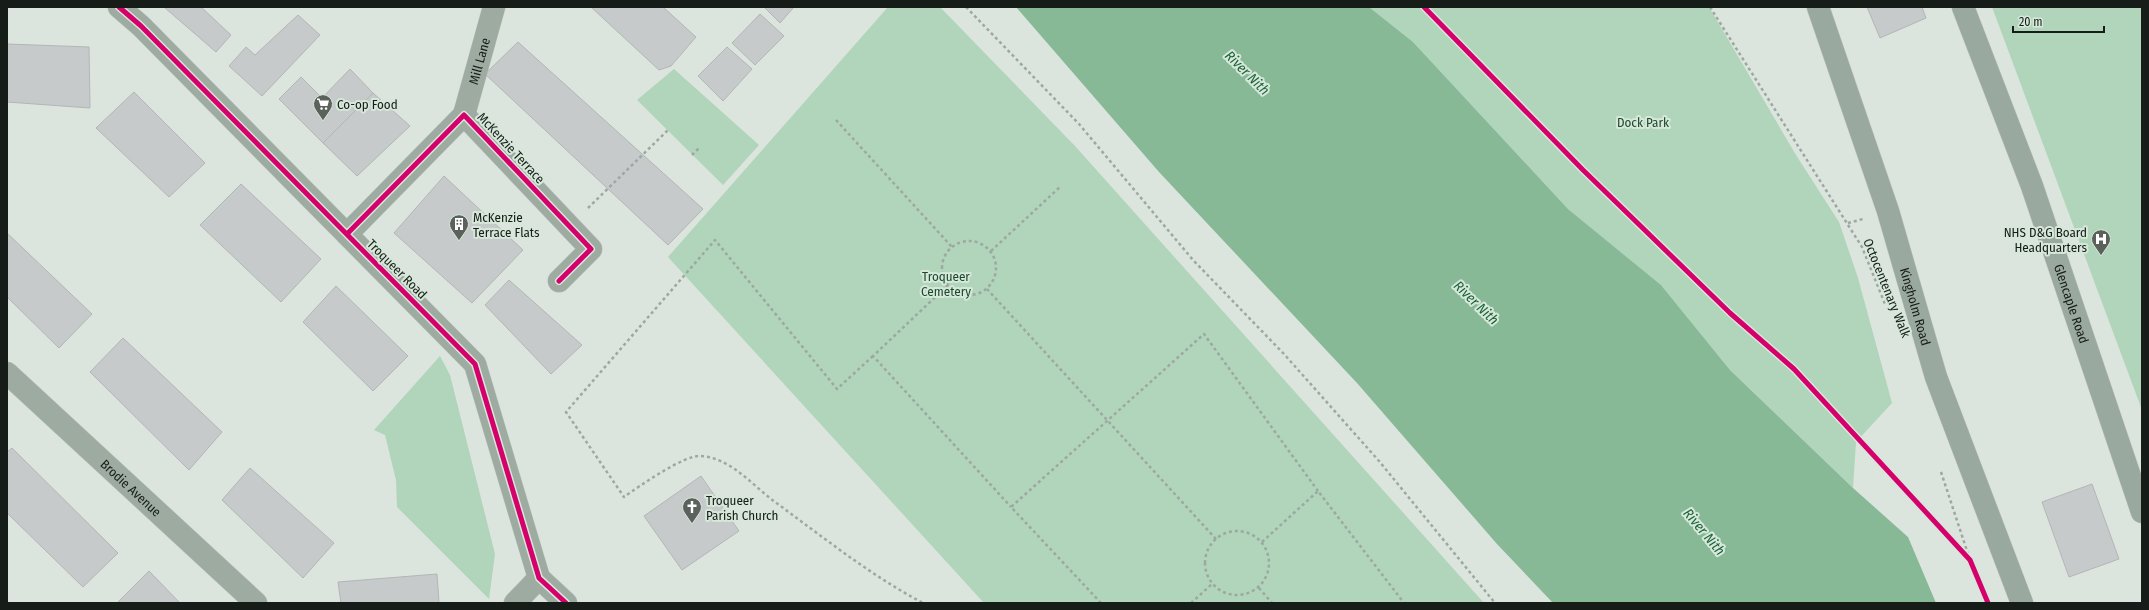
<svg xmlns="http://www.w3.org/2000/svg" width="2149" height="610" viewBox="0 0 2149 610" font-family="'Fira Sans Condensed',sans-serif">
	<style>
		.green { fill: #b0d5bb }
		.water { fill: #87b997 }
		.building { fill: #c7caca; stroke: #b3b6b6 }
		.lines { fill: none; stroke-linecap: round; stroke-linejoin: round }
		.street-casing { stroke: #b8bfba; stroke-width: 23 }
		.secondary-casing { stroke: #b8bfba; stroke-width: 23 }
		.path { stroke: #9ca8a0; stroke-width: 2.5; stroke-dasharray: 3 3; stroke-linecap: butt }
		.street { stroke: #9daba1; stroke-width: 22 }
		.secondary { stroke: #9aa99f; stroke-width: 22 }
		.cycleway-casing { stroke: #d7e8db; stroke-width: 8 }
		.cycleway { stroke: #d6006c; stroke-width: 5 }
		.labels { text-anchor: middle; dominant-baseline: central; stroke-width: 4; stroke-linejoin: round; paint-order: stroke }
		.street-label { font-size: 13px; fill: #161c17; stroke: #d7e8db }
		.poi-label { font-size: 13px; fill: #161c17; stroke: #d7e8db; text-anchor: start }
		.park-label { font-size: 13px; fill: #194c2d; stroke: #d7e8db }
		.water-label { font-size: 14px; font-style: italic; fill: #186438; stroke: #d7e8db }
	</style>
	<rect width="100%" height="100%" fill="#dbe4dd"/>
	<path class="green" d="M 888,7 L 940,7 L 1075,146 L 1484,603 L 984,603 L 668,257 Z
		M 1369,7 L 1709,7 L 1796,155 L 1839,222 L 1858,278 L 1892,403 L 1856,442 L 1853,488 L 1730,370 L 1661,285 L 1568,209 L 1413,42 Z
		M 1992,7 L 2142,7 L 2142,410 Z
		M 674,69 L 759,145 L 723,185 L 637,100 Z
		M 440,356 L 450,375 L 495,554 L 489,599 L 397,507 L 396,480 L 385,435 L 374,430 Z"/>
	<path class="water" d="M 1016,7 L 1369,7 L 1413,42 L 1568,209 L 1661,285 L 1730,370 L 1853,488 L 1908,537 L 1936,603 L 1553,603 L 1497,544 L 1357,383 L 1159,172 Z"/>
	<path class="building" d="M 164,7 L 201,7 L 231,35 L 216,52 Z
		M 591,7 L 663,7 L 696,37 L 671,66 L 659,70 Z
		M 764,7 L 794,7 L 780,23 Z
		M 1867,7 L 1922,7 L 1926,18 L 1880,38 Z
		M 760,14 L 784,36 L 755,65 L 732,43 Z
		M 298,15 L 320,35 L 262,96 L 229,66 L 246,47 L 255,55 Z
		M 518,42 L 703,209 L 668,245 L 485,74 Z
		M 7,44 L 89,47 L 90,108 L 7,102 Z
		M 727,47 L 752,69 L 723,101 L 698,76 Z
		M 350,69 L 373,93 L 323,143 L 279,99 L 301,77 L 322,98 Z
		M 134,92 L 205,163 L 169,197 L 96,128 Z
		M 373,93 L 410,126 L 357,176 L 323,143 Z
		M 444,176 L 523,250 L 472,303 L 394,233 Z
		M 241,184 L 321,259 L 281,302 L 200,225 Z
		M 7,233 L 92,314 L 59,348 L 7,297 Z
		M 509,280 L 582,345 L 551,374 L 485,305 Z
		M 336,286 L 408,356 L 373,391 L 303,322 Z
		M 123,338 L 222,432 L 189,470 L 90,372 Z
		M 12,448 L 118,553 L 83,587 L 7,513 L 7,452 Z
		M 250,468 L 334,543 L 303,578 L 222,500 Z
		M 701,476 L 739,531 L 682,570 L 644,516 Z
		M 2092,484 L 2119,559 L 2069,577 L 2042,502 Z
		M 149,571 L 180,603 L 117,603 Z
		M 437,574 L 439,603 L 341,603 L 338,582 Z"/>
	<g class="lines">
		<defs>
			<g id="street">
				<path d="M 119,7 L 141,26 L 475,364 L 539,578 L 566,603"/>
				<path id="s1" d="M 464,115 L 494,7"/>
				<path d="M 347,234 L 464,115 L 591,249 L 559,281"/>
				<path id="s2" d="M 7,373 L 256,603"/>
				<path d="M 515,603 L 539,578"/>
			</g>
			<g id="secondary">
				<path id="s3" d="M 1818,7 L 1888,211 L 1936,377 L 2022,603"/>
				<path id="s4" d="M 1963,7 L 2032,186 L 2142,512"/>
			</g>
		</defs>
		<use href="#street" class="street-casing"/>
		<use href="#secondary" class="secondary-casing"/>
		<path class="path" d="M 966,7 L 1079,124 L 1193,260 L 1284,354 L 1379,461 L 1495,603
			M 1710,7 L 1862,247 L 1885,304
			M 836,120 L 952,247
			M 692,155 L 699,148
			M 588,208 L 668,130
			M 1848,223 L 1863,219
			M942 268a27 27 0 1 1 54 0a27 27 0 1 1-54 0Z
			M 991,251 L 1061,186
			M 948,285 L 873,356 L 1011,507
			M 987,289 L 1216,539
			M 873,356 L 837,389 L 715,240 L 566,412 L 624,497 C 638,487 685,454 701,456 C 731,458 752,485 775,502 C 823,537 870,575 923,603
			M 1941,472 L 1970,560
			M1205 563a32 32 0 1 1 64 0a32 32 0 1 1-64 0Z
			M 1262,542 L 1318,491 L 1404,603
			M 1259,588 L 1272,603
			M 1101,603 L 1011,507 L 1204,334 L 1318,491
			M 1191,603 L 1212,584"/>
		<use href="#street" class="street"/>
		<use href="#secondary" class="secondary"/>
		<defs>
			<path id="cycleway" d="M 119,7 L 141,26 L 475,364 L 539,578 L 566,603
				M 1424,7 L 1583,170 L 1730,313 L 1794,369 L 1970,560 L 1988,603
				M 347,234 L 464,115 L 591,249 L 559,281"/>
		</defs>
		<use href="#cycleway" class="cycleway-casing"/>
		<use href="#cycleway" class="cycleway"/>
	</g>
	<defs>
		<symbol id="supermarket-pin" viewBox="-11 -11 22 30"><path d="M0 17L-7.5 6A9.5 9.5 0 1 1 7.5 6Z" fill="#5b625c" stroke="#d7e8db"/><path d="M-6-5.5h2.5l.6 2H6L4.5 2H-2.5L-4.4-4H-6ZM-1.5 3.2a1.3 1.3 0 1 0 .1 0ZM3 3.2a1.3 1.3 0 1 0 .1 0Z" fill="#fff"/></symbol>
		<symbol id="building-pin" viewBox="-11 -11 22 30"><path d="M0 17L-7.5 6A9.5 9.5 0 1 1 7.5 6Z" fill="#5b625c" stroke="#d7e8db"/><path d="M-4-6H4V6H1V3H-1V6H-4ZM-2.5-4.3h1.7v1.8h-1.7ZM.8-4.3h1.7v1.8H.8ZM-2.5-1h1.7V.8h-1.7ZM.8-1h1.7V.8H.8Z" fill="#fff"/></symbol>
		<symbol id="hospital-pin" viewBox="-11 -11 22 30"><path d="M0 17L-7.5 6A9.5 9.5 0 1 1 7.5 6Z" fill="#5b625c" stroke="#d7e8db"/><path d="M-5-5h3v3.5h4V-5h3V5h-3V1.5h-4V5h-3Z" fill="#fff"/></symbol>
		<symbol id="church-pin" viewBox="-11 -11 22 30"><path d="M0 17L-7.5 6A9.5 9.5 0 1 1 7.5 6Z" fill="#5b625c" stroke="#d7e8db"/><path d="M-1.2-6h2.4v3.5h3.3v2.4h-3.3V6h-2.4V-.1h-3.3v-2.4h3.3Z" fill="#fff"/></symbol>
	</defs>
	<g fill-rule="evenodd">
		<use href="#supermarket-pin" x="312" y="93" width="22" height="30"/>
		<use href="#building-pin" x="448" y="213" width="22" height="30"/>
		<use href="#hospital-pin" x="2090" y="228" width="22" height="30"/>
		<use href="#church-pin" x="681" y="496" width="22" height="30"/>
	</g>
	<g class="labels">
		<g class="street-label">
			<text stroke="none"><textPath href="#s1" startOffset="56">Mill Lane</textPath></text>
			<text transform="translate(511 148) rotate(47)">McKenzie Terrace</text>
			<text transform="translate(397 269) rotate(45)">Troqueer Road</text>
			<text transform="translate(1887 288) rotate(68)">Octocentenary Walk</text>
			<text stroke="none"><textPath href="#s4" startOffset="316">Glencaple Road</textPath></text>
			<text stroke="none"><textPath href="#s3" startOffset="315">Kingholm Road</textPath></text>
			<text stroke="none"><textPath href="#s2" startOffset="169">Brodie Avenue</textPath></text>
		</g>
		<g class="poi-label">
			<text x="337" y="104">Co-op Food</text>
			<text x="473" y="217">McKenzie<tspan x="473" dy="15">Terrace Flats</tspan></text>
			<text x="2087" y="232" text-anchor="end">NHS D&amp;G Board<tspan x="2087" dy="15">Headquarters</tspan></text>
			<text x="706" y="500">Troqueer<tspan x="706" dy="15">Parish Church</tspan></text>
		</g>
		<g class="park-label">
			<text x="1643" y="122">Dock Park</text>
			<text x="946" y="276">Troqueer<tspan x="946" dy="15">Cemetery</tspan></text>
		</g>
		<g class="water-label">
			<text transform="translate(1247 73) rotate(45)">River Nith</text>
			<text transform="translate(1476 303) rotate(44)">River Nith</text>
			<text transform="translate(1704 532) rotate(50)">River Nith</text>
		</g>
	</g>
	<rect width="2149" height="610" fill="none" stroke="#161c17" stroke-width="16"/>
	<path d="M2013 26v6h91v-6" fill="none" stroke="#161c17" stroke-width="2"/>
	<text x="2019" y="26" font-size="12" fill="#161c17" stroke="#d7e8db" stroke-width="3" paint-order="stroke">20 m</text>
</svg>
